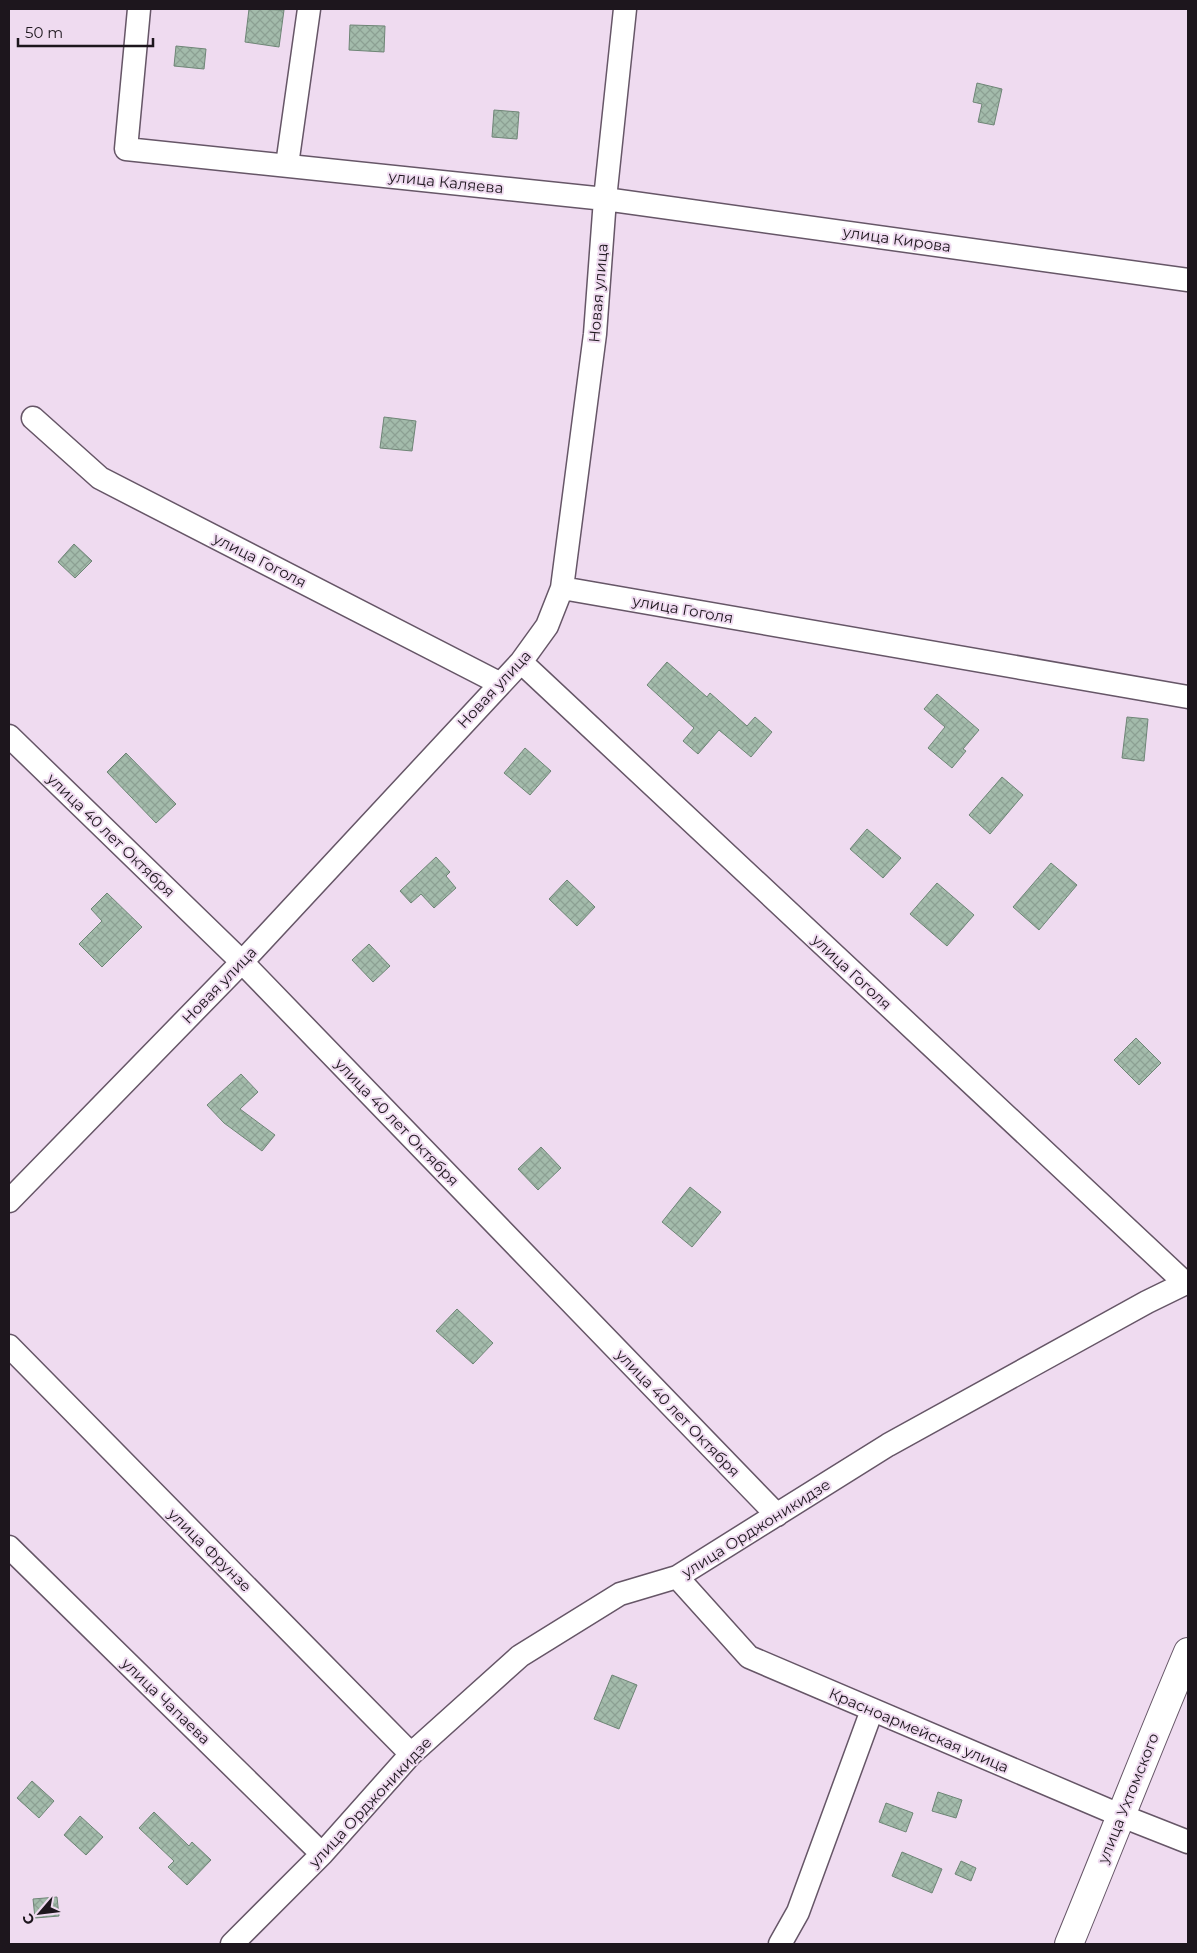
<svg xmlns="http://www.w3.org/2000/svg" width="1197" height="1953" viewBox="0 0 1197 1953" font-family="Montserrat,sans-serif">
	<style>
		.building { fill: url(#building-cross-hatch); stroke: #6e8576 }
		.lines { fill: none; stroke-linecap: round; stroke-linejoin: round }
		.minor-casing { stroke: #665667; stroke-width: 25 }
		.major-casing { stroke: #665667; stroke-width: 30 }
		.minor { stroke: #fff; stroke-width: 22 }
		.major { stroke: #fff; stroke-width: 28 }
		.labels { text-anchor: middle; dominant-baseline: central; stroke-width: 4; stroke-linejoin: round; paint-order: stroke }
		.street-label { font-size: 15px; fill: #1d161d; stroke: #efdbf0 }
	</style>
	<defs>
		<pattern id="building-cross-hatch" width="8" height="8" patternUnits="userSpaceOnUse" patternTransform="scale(1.25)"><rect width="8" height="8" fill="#a3bbab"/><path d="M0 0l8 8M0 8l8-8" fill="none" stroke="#8ca093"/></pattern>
	</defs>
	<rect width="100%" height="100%" fill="#efdbf0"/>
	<path class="building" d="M 249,9 L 284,10 L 279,47 L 245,42 Z
		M 350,25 L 385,26 L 384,52 L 349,50 Z
		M 176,46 L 206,49 L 204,69 L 174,66 Z
		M 977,83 L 1002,89 L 994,125 L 978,122 L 982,104 L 973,102 Z
		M 494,110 L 519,112 L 517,139 L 492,137 Z
		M 384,417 L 416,421 L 412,451 L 380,448 Z
		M 74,544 L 92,561 L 75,578 L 58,562 Z
		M 667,662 L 707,697 L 710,693 L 747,726 L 755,717 L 772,732 L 751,757 L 719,730 L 698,754 L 683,741 L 694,728 L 647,685 Z
		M 937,694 L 979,730 L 963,749 L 966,751 L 952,768 L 928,748 L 945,727 L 924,709 Z
		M 1127,717 L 1148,719 L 1144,761 L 1122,758 Z
		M 525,748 L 551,771 L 530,795 L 504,773 Z
		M 126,753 L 176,804 L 156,823 L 107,772 Z
		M 1002,777 L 1023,795 L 990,834 L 969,815 Z
		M 867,829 L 901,858 L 883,878 L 850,849 Z
		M 436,857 L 450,872 L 446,876 L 456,888 L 434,908 L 421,894 L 411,903 L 400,891 Z
		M 1051,863 L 1077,885 L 1039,930 L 1013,907 Z
		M 567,880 L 595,907 L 577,926 L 549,899 Z
		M 937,883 L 974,915 L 947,946 L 910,914 Z
		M 107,893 L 142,927 L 102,967 L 79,944 L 102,921 L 91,909 Z
		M 369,944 L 390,966 L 373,982 L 352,960 Z
		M 1136,1038 L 1161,1063 L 1139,1085 L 1114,1060 Z
		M 241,1074 L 258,1092 L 240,1109 L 275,1135 L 262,1151 L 224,1123 L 207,1105 Z
		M 541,1147 L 561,1168 L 538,1190 L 518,1169 Z
		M 690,1187 L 721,1212 L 692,1247 L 662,1222 Z
		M 457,1309 L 493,1343 L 473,1364 L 436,1331 Z
		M 612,1675 L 637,1685 L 619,1729 L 594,1719 Z
		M 32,1781 L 54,1801 L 39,1818 L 17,1798 Z
		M 938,1792 L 962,1800 L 956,1818 L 932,1811 Z
		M 886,1803 L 913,1813 L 906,1832 L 879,1822 Z
		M 154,1812 L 189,1846 L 192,1842 L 211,1860 L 187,1885 L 168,1867 L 174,1861 L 139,1828 Z
		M 80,1816 L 103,1837 L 86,1855 L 64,1835 Z
		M 902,1852 L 942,1869 L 932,1893 L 892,1876 Z
		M 961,1861 L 976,1868 L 971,1881 L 955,1874 Z
		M 57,1897 L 59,1916 L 35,1918 L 33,1899 Z"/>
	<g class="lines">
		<defs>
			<path id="minor" d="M 139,9 L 126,149 L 605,199 L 1188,280
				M 287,165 L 309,9
				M 33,418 L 100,478 L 499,683
				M 562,588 L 1188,697
				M 521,662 L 1184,1282
				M 9,736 L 242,962 L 777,1515
				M 9,1201 L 242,962 L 521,662 L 547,626 L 562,588 L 595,334 L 605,199 L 625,9
				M 9,1346 L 411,1754
				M 9,1547 L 322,1854
				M 677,1577 L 749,1657 L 1122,1816 L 1188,1842
				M 232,1944 L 322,1854 L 411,1754 L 520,1656 L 620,1594 L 677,1577 L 888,1445 L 1147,1302 L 1188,1282
				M 780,1944 L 798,1912 L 872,1710"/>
			<path id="major" d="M 1069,1944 C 1109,1847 1147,1749 1188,1652"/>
		</defs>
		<use href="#minor" class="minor-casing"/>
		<use href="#major" class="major-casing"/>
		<use href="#minor" class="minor"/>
		<use href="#major" class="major"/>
	</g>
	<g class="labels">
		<g class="street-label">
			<text transform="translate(446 182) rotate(6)">улица Каляева</text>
			<text transform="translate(897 239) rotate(8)">улица Кирова</text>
			<text transform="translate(598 293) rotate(-85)">Новая улица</text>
			<text transform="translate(260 560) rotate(27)">улица Гоголя</text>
			<text transform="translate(683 609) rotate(10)">улица Гоголя</text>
			<text transform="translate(494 689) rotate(-47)">Новая улица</text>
			<text transform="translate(111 835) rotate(44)">улица 40 лет Октября</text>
			<text transform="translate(852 972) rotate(43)">улица Гоголя</text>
			<text transform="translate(219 985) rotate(-46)">Новая улица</text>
			<text transform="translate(397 1122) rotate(46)">улица 40 лет Октября</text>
			<text transform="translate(678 1413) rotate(46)">улица 40 лет Октября</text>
			<text transform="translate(756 1528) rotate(-32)">улица Орджоникидзе</text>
			<text transform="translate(210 1550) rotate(45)">улица Фрунзе</text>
			<text transform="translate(166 1701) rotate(44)">улица Чапаева</text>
			<text transform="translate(919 1730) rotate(23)">Красноармейская улица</text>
			<text transform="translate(1128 1798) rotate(-68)">улица Ухтомского</text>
			<text transform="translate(370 1802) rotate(-47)">улица Орджоникидзе</text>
		</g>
	</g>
	<rect width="1197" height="1953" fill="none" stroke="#1d161d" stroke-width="20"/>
	<g transform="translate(40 1913) rotate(242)" stroke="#efdbf0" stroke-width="4" paint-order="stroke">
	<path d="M0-4L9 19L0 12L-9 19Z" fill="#1d161d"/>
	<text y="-8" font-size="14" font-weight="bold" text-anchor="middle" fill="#1d161d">С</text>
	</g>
	<path d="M18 38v8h135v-8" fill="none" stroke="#1d161d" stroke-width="2.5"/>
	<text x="25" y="38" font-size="15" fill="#1d161d" stroke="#efdbf0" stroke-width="4" paint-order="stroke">50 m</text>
</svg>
